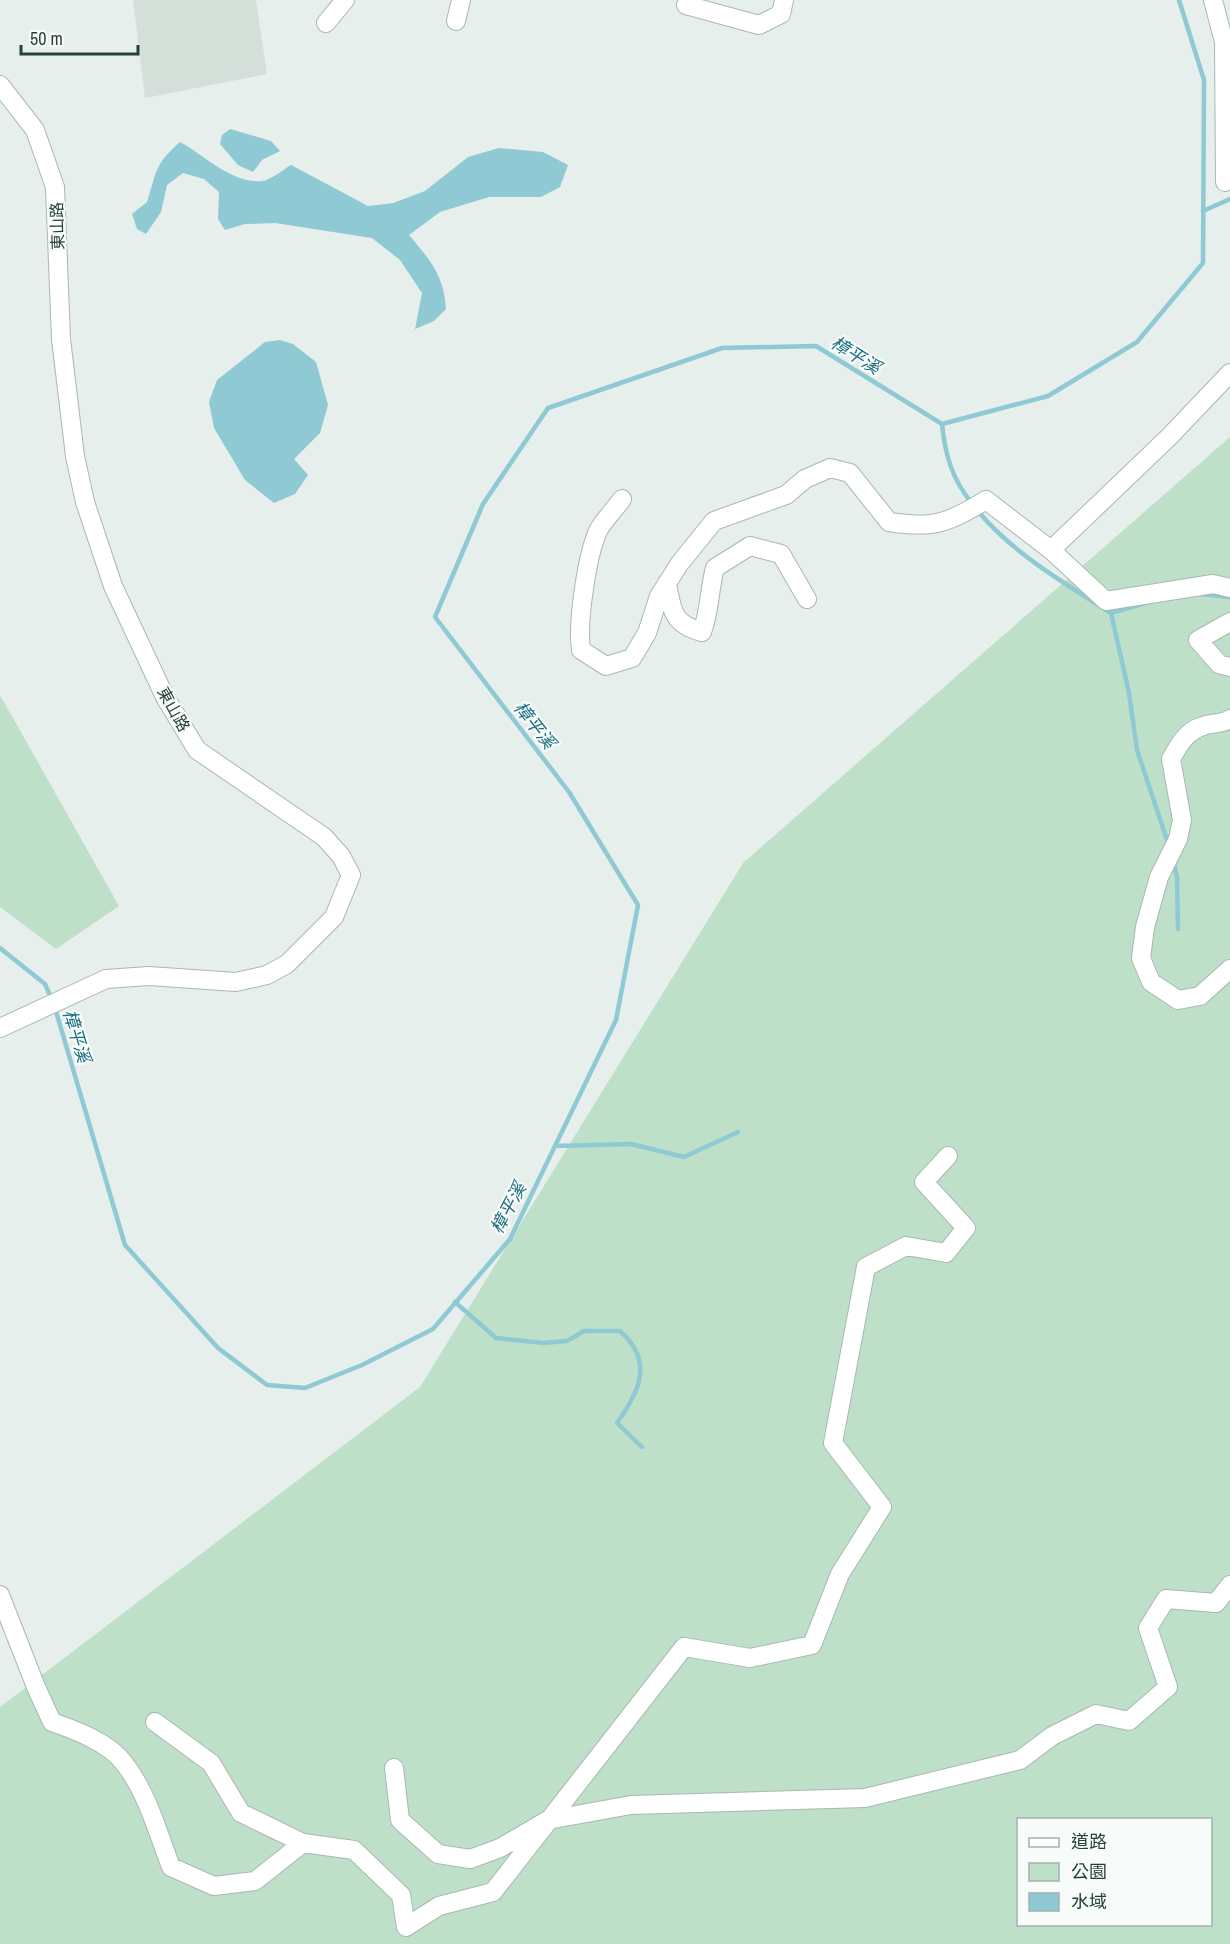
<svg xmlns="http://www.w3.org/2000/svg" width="1230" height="1944" viewBox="0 0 1230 1944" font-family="'Archivo Narrow','Noto Sans TC',sans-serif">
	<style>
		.built { fill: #d4dfda }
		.green { fill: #bfe0c8; fill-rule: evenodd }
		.water { fill: #8ec9d4 }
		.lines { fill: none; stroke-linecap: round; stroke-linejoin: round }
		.stream { stroke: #8ec9d4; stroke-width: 4.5 }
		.minor-casing { stroke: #a8b8b2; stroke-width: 20 }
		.minor { stroke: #fff; stroke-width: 18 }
		.labels { text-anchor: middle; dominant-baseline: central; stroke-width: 4.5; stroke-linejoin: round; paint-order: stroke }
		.street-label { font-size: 16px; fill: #24423a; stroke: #f7fbf9 }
		.water-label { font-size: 18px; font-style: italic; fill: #1c6f80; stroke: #f7fbf9 }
	</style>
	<rect width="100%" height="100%" fill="#e6efeb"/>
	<path class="built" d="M 133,0 L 256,0 L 267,74 L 145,98 Z"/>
	<path class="green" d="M 1230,437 L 1230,1944 L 0,1944 L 0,1707 L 420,1387 L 743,863 ZM 1018,1820 L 1210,1820 L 1210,1924 L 1018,1924 Z
		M 0,695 L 119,906 L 56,949 L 0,907 Z"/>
	<path class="water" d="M 230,129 L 271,141 L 280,151 L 262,160 L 253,172 L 238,165 L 220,144 L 222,135 Z
		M 180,142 C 204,155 232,184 262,181 C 271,180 283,170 291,165 L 368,206 L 393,203 L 425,191 L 468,157 L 499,148 L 543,152 L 568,165 L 560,187 L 541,197 L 489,197 L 440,212 L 409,235 C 430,260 444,275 446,309 L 434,321 L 415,329 L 422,293 L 400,260 L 372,238 L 275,223 L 245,224 L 225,230 L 218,219 L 219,192 L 204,179 L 183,173 L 167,185 L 161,212 L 146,234 L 137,229 L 132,214 L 147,202 C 157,171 154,165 180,142 Z
		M 280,340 L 293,344 L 316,362 L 328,405 L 320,433 L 294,459 L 308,475 L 295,494 L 274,503 L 245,480 L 214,428 L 209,402 L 217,380 L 265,342 Z"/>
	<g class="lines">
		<path class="stream" d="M 1203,211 L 1230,199
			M 942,424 C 945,454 952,479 971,502
			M 978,511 C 1011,552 1067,585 1111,613 L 1129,693 L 1137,750 L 1168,843
			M 1200,594 L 1230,597
			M 1111,613 L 1145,603
			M 1173,860 L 1177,877 L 1178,929
			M 0,948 L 45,984 L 52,1000
			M 55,1008 L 125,1245 L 218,1348 L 267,1385 L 305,1388 L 362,1365 L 433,1329 L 510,1239 L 616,1020 L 638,905 L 569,792 L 435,617 L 483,504 L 548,408 L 722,348 L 816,346 L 942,424 L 1048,396 L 1137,342 L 1203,263 L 1204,80 L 1179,0
			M 555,1146 L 631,1144 L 684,1157 L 738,1132
			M 455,1302 L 496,1338 L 543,1343 L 567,1341 L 584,1331 L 620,1331 C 654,1361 640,1391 617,1423 L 642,1447"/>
		<defs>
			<path id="minor" d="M 1213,0 L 1224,42 L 1225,182
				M 686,5 L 759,25 L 781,14 L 784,0
				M 456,21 L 461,0
				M 326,23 L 345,0
				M 0,85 L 35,130 L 55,187 L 61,339 L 75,456 L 85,502 L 113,586 L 165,697 L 197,750 L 324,837 L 341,856 L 351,875 L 334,917 L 287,964 L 267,975 L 236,982 L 149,976 L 106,979 L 0,1028
				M 1230,373 L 1169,437 L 1051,550 L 1106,601 L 1213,584 L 1230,588
				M 622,499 C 615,509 605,519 599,529 C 587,553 577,623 581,650 L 606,666 L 632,658 L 647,633 L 659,596 L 680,563 L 714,521 L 786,495 L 805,479 L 830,468 L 850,473 L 889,522 C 933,529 949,523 986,500 L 1051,550
				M 667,583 C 672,610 672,624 702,632 C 710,611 709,590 715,568 L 750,546 L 781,554 L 807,599
				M 1230,622 L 1198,640 L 1219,664 L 1230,667
				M 1230,719 C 1221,725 1213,722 1203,726 C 1186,731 1179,745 1171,759 L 1182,820 L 1178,839 L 1159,877 L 1145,927 L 1141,958 L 1151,982 L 1178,1000 L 1200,996 L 1230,969
				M 0,1595 L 36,1687 L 52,1722 C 75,1730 108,1742 124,1763 C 147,1792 158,1833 171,1867 L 214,1886 L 255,1881 L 303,1843
				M 155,1722 L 211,1763 L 241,1813 L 303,1843 L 354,1850 L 401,1895 L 406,1927 L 439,1906 L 493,1892 L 684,1647 L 750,1658 L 812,1645 L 840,1574 L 882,1507 L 833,1443 L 866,1267 L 906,1246 L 946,1253 L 966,1228 L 924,1182 L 948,1156
				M 394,1768 L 400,1820 L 438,1854 L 470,1859 L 500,1848 L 548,1820 L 631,1805 L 865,1798 L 1020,1760 L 1052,1736 L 1096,1714 L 1129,1721 L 1168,1687 L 1148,1628 L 1166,1599 L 1216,1603 L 1230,1585"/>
		</defs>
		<use href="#minor" class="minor-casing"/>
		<use href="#minor" class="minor"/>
	</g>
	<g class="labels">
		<g class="street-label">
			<text transform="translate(57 226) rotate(-92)">東山路</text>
			<text transform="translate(174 709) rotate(61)">東山路</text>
		</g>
		<g class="water-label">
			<text transform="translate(856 355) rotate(32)">樟平溪</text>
			<text transform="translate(535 725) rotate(52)">樟平溪</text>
			<text transform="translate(77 1036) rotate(73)">樟平溪</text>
			<text transform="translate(508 1208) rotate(-62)">樟平溪</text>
		</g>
	</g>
	<rect x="1017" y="1818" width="195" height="108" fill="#f7fbf9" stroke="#a3b1ad" stroke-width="1.5"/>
	<rect x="1029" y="1838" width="30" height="9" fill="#ffffff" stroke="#a3b1ad" stroke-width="1.5"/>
	<text x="1071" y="1848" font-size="18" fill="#24423a">道路</text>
	<rect x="1029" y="1863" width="30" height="18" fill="#bfe0c8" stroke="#a3b1ad" stroke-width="1.5"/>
	<text x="1071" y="1878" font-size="18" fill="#24423a">公園</text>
	<rect x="1029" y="1893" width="30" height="18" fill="#8ec9d4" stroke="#a3b1ad" stroke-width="1.5"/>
	<text x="1071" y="1908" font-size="18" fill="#24423a">水域</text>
	<path d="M21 45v9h117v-9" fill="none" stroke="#24423a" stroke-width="3"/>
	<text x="30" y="45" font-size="18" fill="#24423a" stroke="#f7fbf9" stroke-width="4.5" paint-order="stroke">50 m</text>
</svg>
